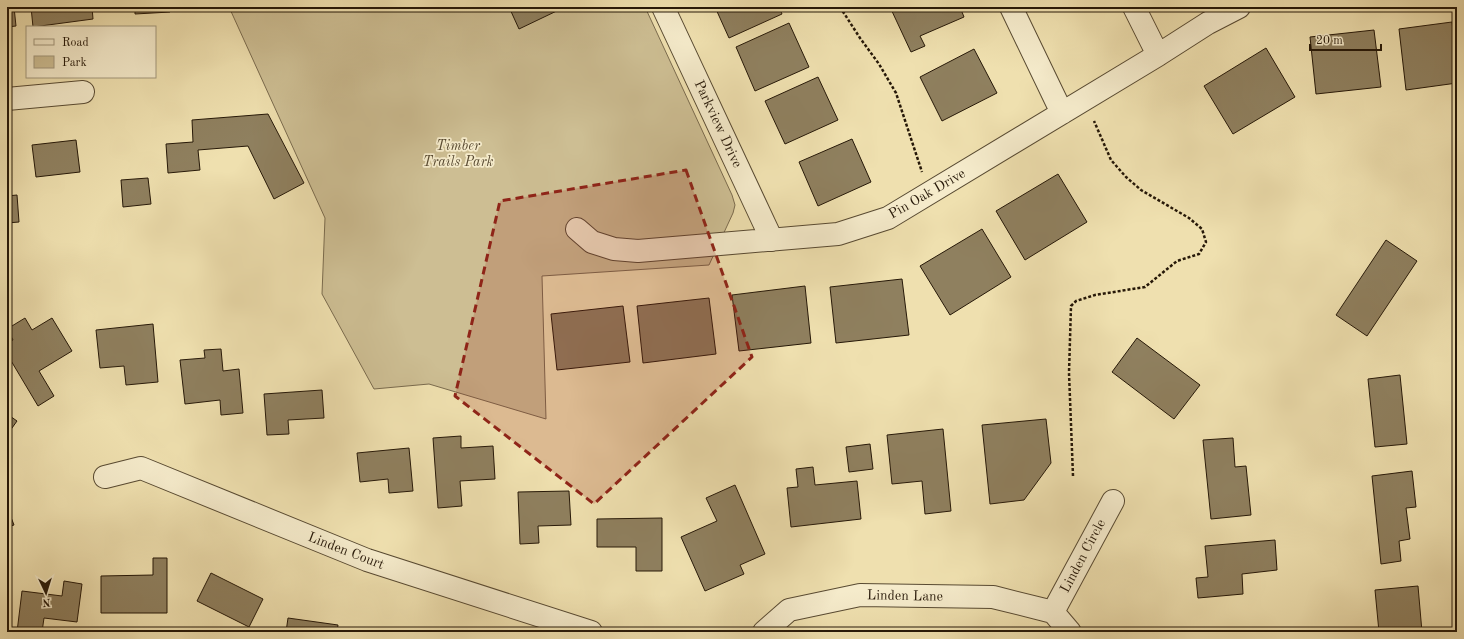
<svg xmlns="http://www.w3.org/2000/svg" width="1464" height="639" viewBox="0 0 1464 639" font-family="'Old Standard TT',serif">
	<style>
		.green { fill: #cdbe93; stroke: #7a6b4e }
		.building { fill: #8f805f; stroke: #261808 }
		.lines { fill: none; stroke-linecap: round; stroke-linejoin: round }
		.minor-casing { stroke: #584a32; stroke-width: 24 }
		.path { stroke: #261808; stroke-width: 2.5; stroke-dasharray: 3 2; stroke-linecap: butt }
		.minor { stroke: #f5ebcb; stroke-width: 22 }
		.marked { fill: #8f2418; fill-opacity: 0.2; stroke: #8f2418; stroke-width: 3; stroke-dasharray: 8 5; stroke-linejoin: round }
		.labels { text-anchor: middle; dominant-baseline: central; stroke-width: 3.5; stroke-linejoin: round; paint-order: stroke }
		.street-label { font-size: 14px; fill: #261808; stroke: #f5ebcb }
		.park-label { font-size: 14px; font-style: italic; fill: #584a32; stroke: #f5ebcb }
	</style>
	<rect width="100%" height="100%" fill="#efe0af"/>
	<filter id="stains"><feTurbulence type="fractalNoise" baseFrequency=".005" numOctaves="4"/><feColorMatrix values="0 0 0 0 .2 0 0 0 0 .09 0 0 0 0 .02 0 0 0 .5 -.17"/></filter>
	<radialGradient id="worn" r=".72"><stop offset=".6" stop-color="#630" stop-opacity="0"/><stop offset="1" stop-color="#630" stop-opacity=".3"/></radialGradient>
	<path class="green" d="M 229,7 L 645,7 L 732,195 L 735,205 L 733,213 L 709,265 L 542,276 L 546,419 L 429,384 L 374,389 L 322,294 L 325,218 Z"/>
	<path class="building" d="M 7,7 L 14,7 L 16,26 L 7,27 Z
		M 31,7 L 92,7 L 93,19 L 33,27 Z
		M 135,7 L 170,7 L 170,12 L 135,14 Z
		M 509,7 L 565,7 L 519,29 Z
		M 715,7 L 779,7 L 782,14 L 729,38 Z
		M 890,7 L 960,7 L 964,17 L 920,36 L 925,46 L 911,52 Z
		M 1452,22 L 1457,63 L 1457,83 L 1406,90 L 1399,29 Z
		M 789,23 L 809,67 L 755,91 L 736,47 Z
		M 1374,30 L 1381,87 L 1316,94 L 1310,37 Z
		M 1266,48 L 1295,97 L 1233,134 L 1204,86 Z
		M 974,49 L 997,93 L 942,121 L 920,77 Z
		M 818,77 L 838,120 L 785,144 L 765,101 Z
		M 268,114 L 304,183 L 274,199 L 248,146 L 198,150 L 200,170 L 168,173 L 166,144 L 193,142 L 192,120 Z
		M 852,139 L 871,182 L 818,206 L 799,162 Z
		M 76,140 L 80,172 L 36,177 L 32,145 Z
		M 1058,174 L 1087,222 L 1025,260 L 996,211 Z
		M 148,178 L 151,204 L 123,207 L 121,180 Z
		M 17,195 L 19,222 L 7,223 L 7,196 Z
		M 982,229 L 1011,277 L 950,315 L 920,266 Z
		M 1386,240 L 1417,261 L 1367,336 L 1336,315 Z
		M 902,279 L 909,335 L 836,343 L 830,287 Z
		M 805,286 L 811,343 L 739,351 L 732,295 Z
		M 709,298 L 716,354 L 643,363 L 637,306 Z
		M 623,306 L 630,362 L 557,370 L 551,314 Z
		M 25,318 L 32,330 L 52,318 L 72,351 L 39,371 L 54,396 L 38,406 L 7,354 L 7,343 L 13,340 L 7,329 Z
		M 153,324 L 158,382 L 126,385 L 124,366 L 100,368 L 96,330 Z
		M 1137,338 L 1200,385 L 1174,419 L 1112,372 Z
		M 221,349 L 223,371 L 239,369 L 243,413 L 221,415 L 220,400 L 185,404 L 180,360 L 205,358 L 204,350 Z
		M 1400,375 L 1407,444 L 1375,447 L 1368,379 Z
		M 322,390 L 324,418 L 288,420 L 289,434 L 267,435 L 264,394 Z
		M 7,414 L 17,421 L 7,435 Z
		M 1046,419 L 1051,463 L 1024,500 L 990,504 L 982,425 Z
		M 943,429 L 951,511 L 925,514 L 922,481 L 892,484 L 887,435 Z
		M 461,436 L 461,448 L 493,446 L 495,479 L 460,481 L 462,506 L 438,508 L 433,438 Z
		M 1233,438 L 1235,467 L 1246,466 L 1251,515 L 1211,519 L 1203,440 Z
		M 870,444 L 873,469 L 849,472 L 846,447 Z
		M 409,448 L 413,491 L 389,493 L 388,479 L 360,482 L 357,453 Z
		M 813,467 L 815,485 L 857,481 L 861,519 L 791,527 L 787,488 L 798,487 L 796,469 Z
		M 1412,471 L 1416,507 L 1406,508 L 1410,539 L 1399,541 L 1401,561 L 1381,564 L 1372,476 Z
		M 735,485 L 765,554 L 740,565 L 744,574 L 705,591 L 681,537 L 717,521 L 706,498 Z
		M 569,491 L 571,525 L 538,526 L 539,543 L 520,544 L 518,492 Z
		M 7,507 L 14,525 L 7,527 Z
		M 662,518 L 662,571 L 636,571 L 636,547 L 597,547 L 597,519 Z
		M 1275,540 L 1277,570 L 1242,574 L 1243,594 L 1198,598 L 1196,578 L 1208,577 L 1205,546 Z
		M 7,556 L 10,565 L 7,566 Z
		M 153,558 L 167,558 L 167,613 L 101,613 L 101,576 L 153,575 Z
		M 211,573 L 263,599 L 249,627 L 197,601 Z
		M 64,581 L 82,584 L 77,622 L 44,618 L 42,632 L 17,632 L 22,591 L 62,596 Z
		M 1418,586 L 1422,632 L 1379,632 L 1375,590 Z
		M 288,618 L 338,625 L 337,632 L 286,632 Z"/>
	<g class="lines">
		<defs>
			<path id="minor" d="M 663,7 L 772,240
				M 1011,7 L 1062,113
				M 1134,7 L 1158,55
				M 7,99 L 83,92
				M 577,229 L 592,242 L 614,249 L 638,251 L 838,234 L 888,218 L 1158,55 L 1208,23 L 1239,7
				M 105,477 L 141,468 L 367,560 L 591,632
				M 1053,612 L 1113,501
				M 1053,612 L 1070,632
				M 764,632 L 789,610 L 860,595 L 993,597 L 1053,612"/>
		</defs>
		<use href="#minor" class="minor-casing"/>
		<path class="path" d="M 840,7 L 860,38 L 879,64 L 896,93 L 922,172
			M 1283,7 L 1284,12
			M 1073,476 L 1069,373 L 1071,306 L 1076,301 L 1095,295 L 1145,287 L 1177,261 L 1199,254 L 1206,242 L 1202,229 L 1189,218 L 1141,190 L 1126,177 L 1111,160 L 1094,121"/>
		<use href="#minor" class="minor"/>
	</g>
	<path class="marked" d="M 686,170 L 752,357 L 594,504 L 455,396 L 500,201 Z"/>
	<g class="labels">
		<g class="street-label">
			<text transform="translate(718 124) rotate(65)">Parkview Drive</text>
			<text transform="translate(927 194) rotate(-30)">Pin Oak Drive</text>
			<text transform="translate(346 551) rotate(21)">Linden Court</text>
			<text transform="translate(1083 556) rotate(-62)">Linden Circle</text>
			<text transform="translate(905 596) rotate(1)">Linden Lane</text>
		</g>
		<g class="park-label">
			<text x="458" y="146">Timber<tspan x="458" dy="16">Trails Park</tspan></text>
		</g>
	</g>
	<rect width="1464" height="639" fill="none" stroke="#efe0af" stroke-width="24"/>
	<rect x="8" y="8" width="1448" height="623" fill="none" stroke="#261808" stroke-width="2"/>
	<rect x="12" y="12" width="1440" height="615" fill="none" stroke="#261808"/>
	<rect x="26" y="26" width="130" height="52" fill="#f5ebcb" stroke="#a2977d"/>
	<rect x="34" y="39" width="20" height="6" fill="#f5ebcb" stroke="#a2977d"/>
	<text x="62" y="46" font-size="12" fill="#261808">Road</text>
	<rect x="34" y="56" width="20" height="12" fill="#cdbe93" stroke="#a2977d"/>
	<text x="62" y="66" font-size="12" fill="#261808">Park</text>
	<g transform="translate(46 593) rotate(176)" stroke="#f5ebcb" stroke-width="3" paint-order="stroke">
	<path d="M0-3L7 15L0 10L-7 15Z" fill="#261808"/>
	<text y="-6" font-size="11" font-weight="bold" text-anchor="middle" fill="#261808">N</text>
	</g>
	<path d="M1310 44v6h71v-6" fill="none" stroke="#261808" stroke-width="2"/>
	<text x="1316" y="44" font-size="12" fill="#261808" stroke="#f5ebcb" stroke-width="3" paint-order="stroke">20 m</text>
	<rect width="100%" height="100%" filter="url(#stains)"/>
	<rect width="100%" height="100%" fill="url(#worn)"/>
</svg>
